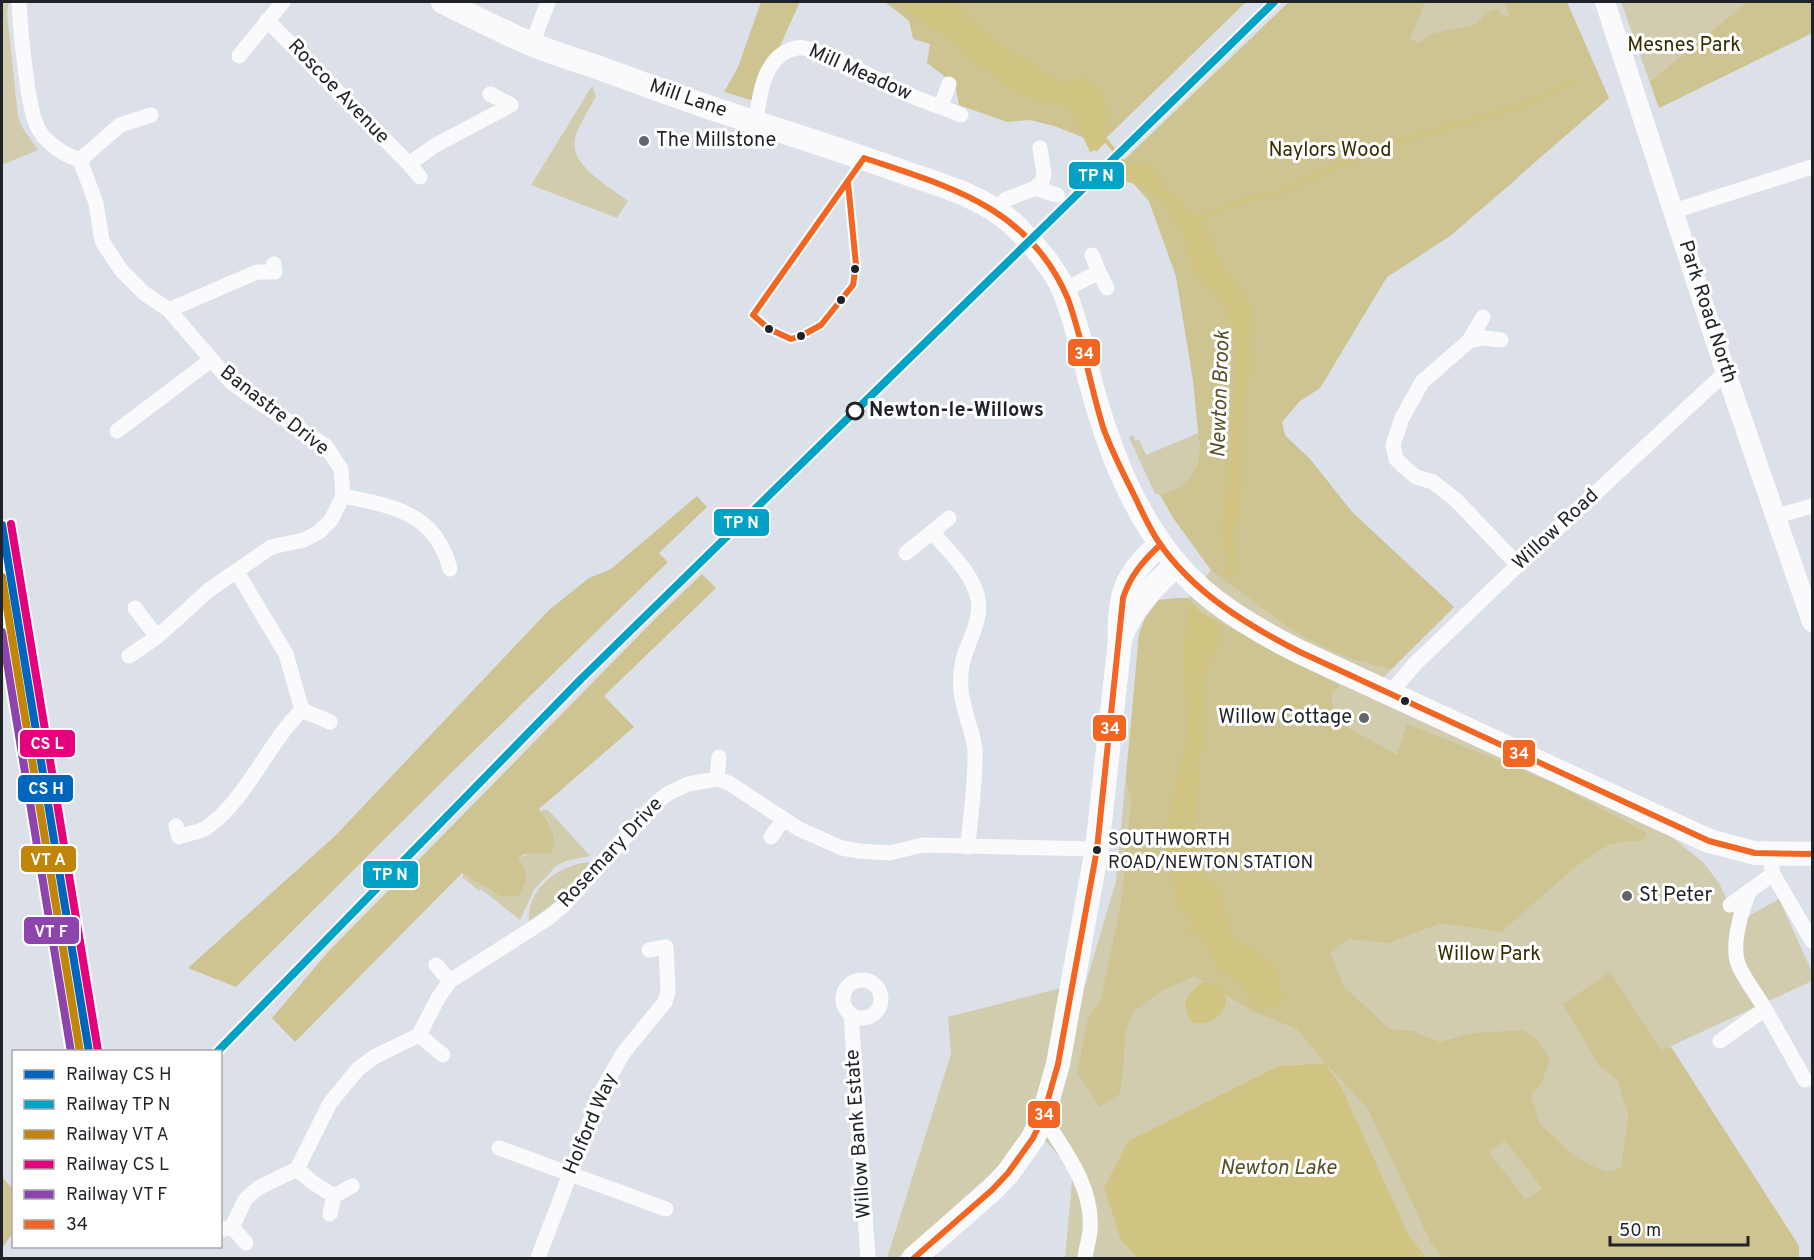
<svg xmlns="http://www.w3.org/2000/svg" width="1814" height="1260" viewBox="0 0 1814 1260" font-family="Overpass,sans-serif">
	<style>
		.green { fill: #d2ccaf }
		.forest { fill: #cdc492; fill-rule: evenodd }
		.water { fill: #d1c482 }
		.pier { fill: #dce1e9 }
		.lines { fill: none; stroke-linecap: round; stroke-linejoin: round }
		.stream { stroke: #d1c482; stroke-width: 5 }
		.minor { stroke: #fafafc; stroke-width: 15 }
		.tertiary { stroke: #fafafc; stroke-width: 20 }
		.primary { stroke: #fafafc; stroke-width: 24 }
		.bus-1-casing { stroke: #fff; stroke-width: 10 }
		.bus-1 { stroke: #f26522; stroke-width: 6 }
		.rail-1-casing { stroke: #fff; stroke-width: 12 }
		.rail-2-casing { stroke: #fff; stroke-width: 12 }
		.rail-3-casing { stroke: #fff; stroke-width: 12 }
		.rail-4-casing { stroke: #fff; stroke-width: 12 }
		.rail-5-casing { stroke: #fff; stroke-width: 12 }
		.rail-1 { stroke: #0065bd; stroke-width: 8 }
		.rail-2 { stroke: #02a2c6; stroke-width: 8 }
		.rail-3 { stroke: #c1850a; stroke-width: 8 }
		.rail-4 { stroke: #e5007d; stroke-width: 8 }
		.rail-5 { stroke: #8e44ad; stroke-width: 8 }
		.poi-dot { fill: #61666c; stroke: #fff; stroke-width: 2 }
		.bus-dot { fill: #1f2328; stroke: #fff; stroke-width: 2 }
		.stop-dot { fill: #fff; stroke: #1f2328; stroke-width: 3 }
		.labels { text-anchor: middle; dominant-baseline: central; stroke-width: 6; stroke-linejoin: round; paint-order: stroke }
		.bus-label { font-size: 18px; fill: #1f2328; stroke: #fff; text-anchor: start }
		.park-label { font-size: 20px; fill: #352d01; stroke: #fff }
		.street-label { font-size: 20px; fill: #1f2328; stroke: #fff }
		.poi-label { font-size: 20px; fill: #1f2328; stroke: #fff; text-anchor: start }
		.stop-label { font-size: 20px; font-weight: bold; fill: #1f2328; stroke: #fff; text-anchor: start }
		.water-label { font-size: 21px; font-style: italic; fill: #584f26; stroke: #fff }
		.line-badge { stroke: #fff; stroke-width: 2 }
		.badge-label { font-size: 16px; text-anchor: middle; font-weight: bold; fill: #fff }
	</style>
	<rect width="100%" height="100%" fill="#dce1e9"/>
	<path class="green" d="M 2,2 L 9,2 L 7,13 L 18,116 L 22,127 L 38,150 L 2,165 Z
		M 1289,2 L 1565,2 L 1517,179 L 1450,236 L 1387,277 L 1335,360 L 1320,388 L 1300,401 L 1282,421 L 1285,435 L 1310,459 L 1352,512 L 1454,607 L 1369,692 L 1637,809 L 1703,862 L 1719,883 L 1738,922 L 1779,899 L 1812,972 L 1812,981 L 1669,1047 L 1671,1047 L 1799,1246 L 1799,1258 L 1427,1258 L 1410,1237 L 1340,1084 L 1325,1063 L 1279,1066 L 1121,1240 L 1137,1258 L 1065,1258 L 1073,1171 L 1027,1121 L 1016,1151 L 897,1258 L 887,1258 L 951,1054 L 948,1017 L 1061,988 L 1085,986 L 1116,881 L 1139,634 L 1145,618 L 1159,600 L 1188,598 L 1211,570 L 1174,519 L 1160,495 L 1155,494 L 1129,437 L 1133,435 L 1135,441 L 1139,439 L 1146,455 L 1198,433 L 1193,380 L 1176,276 L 1149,201 L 1118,166 Z
		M 1621,2 L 1812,2 L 1812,33 L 1659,108 Z
		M 592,86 L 596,96 C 591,106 577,128 575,139 C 569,165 610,187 628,201 L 617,218 L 531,185 Z
		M 543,809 L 547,810 L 552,814 L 590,856 L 566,861 L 556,866 L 534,890 L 520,920 L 481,889 L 479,891 L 462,877 L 464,874 L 500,896 L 518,858 C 524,854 545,851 555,847 C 555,832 551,823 541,812 Z
		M 587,862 L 592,863 L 561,898 L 529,921 C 527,888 558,866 587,862 Z"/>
	<path class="forest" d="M 761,2 L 800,2 L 755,101 L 724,92 L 738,67 Z
		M 885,2 L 1246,2 L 1100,144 L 1054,126 L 1030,120 L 1007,122 L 959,105 L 955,84 L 927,63 L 930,44 L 913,39 L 909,21 Z
		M 1289,2 L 1425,2 L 1410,39 L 1419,43 L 1431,34 L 1477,24 L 1486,13 L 1499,8 L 1500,14 L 1510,17 L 1505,2 L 1567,2 L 1609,98 L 1450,236 L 1387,277 L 1320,388 L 1300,401 L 1282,422 L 1285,436 L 1310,459 L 1352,512 L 1454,607 L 1391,669 L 1347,658 L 1296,633 L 1231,585 L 1211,570 L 1174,519 L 1160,495 L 1178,489 L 1188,481 L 1198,463 L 1200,448 L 1193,380 L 1176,276 L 1149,201 L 1118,166 Z
		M 1747,2 L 1812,2 L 1812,33 L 1659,108 L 1650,82 Z
		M 697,496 L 707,507 L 659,553 L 668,562 L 451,773 L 236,987 L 188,968 L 335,836 L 549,610 L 589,578 L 611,569 Z
		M 702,574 L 716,588 L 604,696 L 634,727 L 539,809 C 549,822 555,831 555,847 L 550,853 L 524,854 L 518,858 C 528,875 529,877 519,896 L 500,896 L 462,873 L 295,1042 L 272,1018 L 328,952 L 654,620 Z
		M 1175,598 L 1188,598 L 1201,612 L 1340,686 L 1331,695 L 1333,710 L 1345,726 L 1397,755 L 1407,724 L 1554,783 L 1647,833 L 1642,841 L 1627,841 L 1608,845 L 1580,863 L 1501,932 L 1441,923 L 1389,943 L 1348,939 L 1331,953 L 1343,986 L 1390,1029 L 1413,1031 L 1440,1042 L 1474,1033 L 1524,1030 L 1538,1041 L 1550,1058 L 1542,1083 L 1531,1095 L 1539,1123 L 1577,1158 L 1605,1172 L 1621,1168 L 1628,1116 L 1618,1081 L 1599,1066 L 1563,1004 L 1610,972 L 1661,1050 L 1671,1047 L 1799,1246 L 1799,1258 L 1443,1258 L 1431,1243 L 1367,1107 L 1325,1063 L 1297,1029 L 1254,1012 L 1195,976 L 1163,990 L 1134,1011 L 1125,1032 L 1124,1062 L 1120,1094 L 1100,1107 L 1077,1073 L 1088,1018 L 1101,1000 L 1122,897 L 1131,801 L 1126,781 L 1139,634 L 1145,618 L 1159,600 ZM 1505,1140 L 1542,1188 L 1526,1200 L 1489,1152 Z
		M 2,1177 L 13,1189 L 13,1233 L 2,1248 Z"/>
	<path class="water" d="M 899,2 L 952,2 L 992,40 L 1064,83 L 1083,77 C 1088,81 1096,85 1100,90 C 1108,101 1107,123 1105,136 L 1126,162 L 1155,166 L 1167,191 L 1179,198 L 1208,231 L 1225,270 L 1252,304 L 1250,343 L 1251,370 L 1242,412 L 1242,484 L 1239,516 L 1233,535 L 1238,566 L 1233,577 L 1223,573 L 1229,561 L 1221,534 L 1231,444 L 1236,367 L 1235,352 L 1225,305 L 1194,273 L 1184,235 L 1160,200 L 1146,188 L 1125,181 L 1095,150 L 1090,152 L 1069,107 L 1043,103 L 1019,94 L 975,62 L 965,57 L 960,46 L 914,17 Z
		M 1189,604 L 1218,623 L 1218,646 L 1209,664 L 1202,692 L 1206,721 L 1202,750 L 1196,769 L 1201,775 L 1195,804 L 1195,834 L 1205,878 C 1215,884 1222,896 1225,908 C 1228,917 1225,927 1232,935 C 1242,946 1260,951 1270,962 C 1282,974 1277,989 1285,1000 C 1276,1011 1260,1013 1251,1002 L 1251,999 L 1243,992 L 1243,984 L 1217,969 L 1205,942 L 1197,937 L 1192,932 L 1186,934 L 1186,930 L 1192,924 L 1177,903 L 1175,887 L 1167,864 L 1167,845 L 1171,808 L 1188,732 L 1183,652 Z
		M 1202,982 C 1240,979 1230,1028 1193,1023 C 1179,1006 1186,995 1202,982 Z
		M 1325,1063 L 1340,1084 L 1410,1237 L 1427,1258 L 1137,1258 L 1121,1240 L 1104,1188 L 1128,1141 L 1279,1066 Z"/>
	<path class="pier" d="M 1105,143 L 1121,160 L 1111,170 L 1094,154 Z"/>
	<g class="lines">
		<path class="stream" d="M 1192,220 L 1254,197 L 1280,193 L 1325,171 L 1377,152 L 1392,143 L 1525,105 L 1576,81"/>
		<path class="minor" d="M 19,2 C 20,32 24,60 28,90 C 30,101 32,115 37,126 C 44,142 64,155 80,160 L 96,203 L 102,241 L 121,270 L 144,293 L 169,310 L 230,381 L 251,397 L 326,446 L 341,469 L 343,496 L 331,520 L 319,532 L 304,540 L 271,547 L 209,590 L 157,637
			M 267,20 L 409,164 L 434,146 L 511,105 L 490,94
			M 532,44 L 548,2
			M 239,56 L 283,2
			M 941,106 L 949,84
			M 756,122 C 759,97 763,60 790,50 C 796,47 802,47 808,49 C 839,58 875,79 905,93 C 924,102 943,107 961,115
			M 80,160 L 120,125 L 151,115
			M 409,164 L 420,177
			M 1035,188 L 1057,195
			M 994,210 L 1005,200 L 1035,188 L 1042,182 L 1044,174 L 1040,148
			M 1674,211 L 1812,167
			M 1099,272 L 1107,288
			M 1064,290 L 1099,272 L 1092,255
			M 169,310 L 257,272 L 275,272 L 274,264
			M 1501,340 L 1484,338 L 1469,341 L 1422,382 L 1402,418 L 1393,445 L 1396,459 L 1404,467 L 1416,477 L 1433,482 L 1456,500 L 1518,565
			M 1469,341 L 1483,317
			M 117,431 L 211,360
			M 343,496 C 393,506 436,513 450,569
			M 1777,516 L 1812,506
			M 932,532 L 949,518
			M 906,553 L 932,532 C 949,552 973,573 978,599 C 983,625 961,649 961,674 C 960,684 961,696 964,706 C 967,721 974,735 975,751 C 976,782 970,816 968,847
			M 237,572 L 286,654 L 302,710 L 330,722
			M 129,656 L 157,637 L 135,608
			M 1390,693 L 1415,664 L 1518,565 L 1726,372
			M 717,779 L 719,757
			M 176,826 L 179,837 C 187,834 199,832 206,828 C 246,801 267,744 302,710
			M 771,837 L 783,820
			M 1769,854 L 1773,874 L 1812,941
			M 1730,905 L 1773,874
			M 436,965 L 450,981
			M843 999a19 19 0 1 1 38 0a19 19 0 1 1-38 0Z
			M 1765,1009 L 1805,1080
			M 851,1014 L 868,1258
			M 419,1035 L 443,1055
			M 1720,1041 L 1765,1009 C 1757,995 1744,979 1738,964 C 1731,944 1742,908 1750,890
			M 1043,1117 C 1065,1151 1094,1188 1090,1231 C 1089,1240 1086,1249 1085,1258
			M 499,1148 L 666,1209
			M 297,1169 L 312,1182 L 334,1196
			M 330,1214 L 334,1196 L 352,1186
			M 232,1227 L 245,1200 L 252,1193 L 260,1187 L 297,1169 L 330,1103 L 358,1069 L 374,1057 L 419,1035 L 438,998 L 450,981 L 547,919 L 563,906 L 656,803 L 667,794 L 688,784 L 705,781 L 717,779 L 729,783 L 799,829 L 842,848 L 859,851 L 889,853 L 923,845 L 1097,849
			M 220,1230 L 232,1227 L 246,1243
			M 538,1258 L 602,1090 L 624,1052 L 665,1002 L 668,992 L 666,947 L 649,950"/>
		<path class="tertiary" d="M 1605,2 L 1723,364 L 1812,622"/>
		<path class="primary" d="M 443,2 C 472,16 501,31 531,44 C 553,53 575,60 597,67 C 635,81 673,95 711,108 C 775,129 839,149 903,172 C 940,185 982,196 1012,223 C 1030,240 1055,268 1064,291 C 1076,320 1082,350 1090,380 C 1110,456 1142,538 1203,591 C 1232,616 1266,635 1300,652 L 1709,841 L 1755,853 L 1812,854
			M 1122,634 C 1134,605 1153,586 1177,565
			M 914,1258 L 992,1190 L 1008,1173 L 1033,1138 L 1043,1117 L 1058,1064 L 1097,849 L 1120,640 C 1118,596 1126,573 1160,545"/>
		<defs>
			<path id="bus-1" d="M 864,158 C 950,187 1029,207 1068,299 C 1083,341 1090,385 1103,427 C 1111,450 1122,471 1133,493 C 1141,509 1148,526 1158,541 C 1192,592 1247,625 1300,652 L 1709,841 L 1755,853 L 1812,854
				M 753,315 L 769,329 L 791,339 L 801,336 L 821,325 L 853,285 L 856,265 L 848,183
				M 753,315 L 862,161
				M 914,1258 L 992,1190 L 1008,1173 L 1033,1138 L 1043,1117 L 1058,1064 L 1097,849 L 1123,598 C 1130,576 1143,561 1160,545"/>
		</defs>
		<use href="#bus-1" class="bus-1-casing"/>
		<use href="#bus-1" class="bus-1"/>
		<defs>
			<path id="rail-1" d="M 2,525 L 89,1052"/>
			<path id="rail-2" d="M 217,1052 L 581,679 L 1274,2"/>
			<path id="rail-3" d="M 2,577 L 80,1052"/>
			<path id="rail-4" d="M 11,524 L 98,1051"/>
			<path id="rail-5" d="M 2,632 L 71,1052"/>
		</defs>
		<use href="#rail-1" class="rail-1-casing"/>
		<use href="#rail-2" class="rail-2-casing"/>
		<use href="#rail-3" class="rail-3-casing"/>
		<use href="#rail-4" class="rail-4-casing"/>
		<use href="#rail-5" class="rail-5-casing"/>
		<use href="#rail-1" class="rail-1"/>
		<use href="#rail-2" class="rail-2"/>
		<use href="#rail-3" class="rail-3"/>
		<use href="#rail-4" class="rail-4"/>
		<use href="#rail-5" class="rail-5"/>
	</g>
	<g class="poi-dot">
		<circle cx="644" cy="141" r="6"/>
		<circle cx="1364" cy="718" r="6"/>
		<circle cx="1627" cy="896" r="6"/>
	</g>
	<g class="bus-dot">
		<circle cx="855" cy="269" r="5"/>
		<circle cx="841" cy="300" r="5"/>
		<circle cx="769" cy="329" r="5"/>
		<circle cx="801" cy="336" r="5"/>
		<circle cx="1405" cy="701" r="5"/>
		<circle cx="1097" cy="850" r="5"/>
	</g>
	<circle class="stop-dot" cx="855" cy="411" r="8"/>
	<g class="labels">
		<g class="bus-label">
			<text x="1108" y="840">SOUTHWORTH<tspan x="1108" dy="23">ROAD/NEWTON STATION</tspan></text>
		</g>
		<g class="park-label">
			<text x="1684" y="46">Mesnes Park</text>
			<text x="1330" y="151">Naylors Wood</text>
			<text x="1489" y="955">Willow Park</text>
		</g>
		<g class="street-label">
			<text transform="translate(860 73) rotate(24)">Mill Meadow</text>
			<text transform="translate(338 92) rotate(46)">Roscoe Avenue</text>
			<text transform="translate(688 99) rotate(19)">Mill Lane</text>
			<text transform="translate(1707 312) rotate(72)">Park Road North</text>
			<text transform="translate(274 411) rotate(38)">Banastre Drive</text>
			<text transform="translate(1556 530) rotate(-43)">Willow Road</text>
			<text transform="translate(611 853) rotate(-47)">Rosemary Drive</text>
			<text transform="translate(591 1124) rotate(-67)">Holford Way</text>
			<text transform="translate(859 1134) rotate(-94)">Willow Bank Estate</text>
		</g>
		<g class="poi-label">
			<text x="656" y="141">The Millstone</text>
			<text x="1352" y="718" text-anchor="end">Willow Cottage</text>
			<text x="1639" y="896">St Peter</text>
		</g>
		<g class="stop-label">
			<text x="869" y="411">Newton-le-Willows</text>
		</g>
		<g class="water-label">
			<text transform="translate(1221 394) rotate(-88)">Newton Brook</text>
			<text x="1278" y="1168">Newton Lake</text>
		</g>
	</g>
	<g class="line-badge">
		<rect x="1068" y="161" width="57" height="29" rx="6" fill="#02a2c6"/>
		<rect x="1067" y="338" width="34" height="29" rx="6" fill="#f26522"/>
		<rect x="713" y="508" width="57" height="29" rx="6" fill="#02a2c6"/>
		<rect x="1092" y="714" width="35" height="28" rx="6" fill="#f26522"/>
		<rect x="19" y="729" width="57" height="29" rx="6" fill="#e5007d"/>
		<rect x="1502" y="739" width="34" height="29" rx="6" fill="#f26522"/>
		<rect x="17" y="774" width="57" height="29" rx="6" fill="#0065bd"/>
		<rect x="20" y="845" width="57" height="28" rx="6" fill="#c1850a"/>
		<rect x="362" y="860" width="57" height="29" rx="6" fill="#02a2c6"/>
		<rect x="23" y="916" width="57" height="29" rx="6" fill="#8e44ad"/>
		<rect x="1027" y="1100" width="34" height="29" rx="6" fill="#f26522"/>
	</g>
	<g class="badge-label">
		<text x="1096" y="181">TP N</text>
		<text x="1084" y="359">34</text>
		<text x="741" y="528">TP N</text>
		<text x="1110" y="734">34</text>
		<text x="47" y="749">CS L</text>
		<text x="1519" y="759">34</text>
		<text x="46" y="794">CS H</text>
		<text x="48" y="865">VT A</text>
		<text x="390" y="880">TP N</text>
		<text x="51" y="937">VT F</text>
		<text x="1044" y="1120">34</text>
	</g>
	<rect width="1814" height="1260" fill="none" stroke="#1f2328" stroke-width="6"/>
	<rect x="12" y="1050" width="210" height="198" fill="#ffffff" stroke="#a5a7a9" stroke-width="1.5"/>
	<rect x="24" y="1070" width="30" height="9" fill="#0065bd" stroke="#a5a7a9" stroke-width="1.5"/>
	<text x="66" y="1080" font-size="18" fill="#1f2328">Railway CS H</text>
	<rect x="24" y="1100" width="30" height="9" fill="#02a2c6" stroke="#a5a7a9" stroke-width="1.5"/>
	<text x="66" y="1110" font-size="18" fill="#1f2328">Railway TP N</text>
	<rect x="24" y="1130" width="30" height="9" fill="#c1850a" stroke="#a5a7a9" stroke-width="1.5"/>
	<text x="66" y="1140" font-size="18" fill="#1f2328">Railway VT A</text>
	<rect x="24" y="1160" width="30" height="9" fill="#e5007d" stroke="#a5a7a9" stroke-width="1.5"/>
	<text x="66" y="1170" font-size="18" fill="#1f2328">Railway CS L</text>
	<rect x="24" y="1190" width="30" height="9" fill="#8e44ad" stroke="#a5a7a9" stroke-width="1.5"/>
	<text x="66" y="1200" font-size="18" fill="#1f2328">Railway VT F</text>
	<rect x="24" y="1220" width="30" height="9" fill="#f26522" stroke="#a5a7a9" stroke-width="1.5"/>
	<text x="66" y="1230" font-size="18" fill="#1f2328">34</text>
	<path d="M1610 1236v9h138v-9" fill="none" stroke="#1f2328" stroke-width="3"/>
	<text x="1619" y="1236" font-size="18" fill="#1f2328" stroke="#ffffff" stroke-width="4.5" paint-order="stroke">50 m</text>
</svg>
